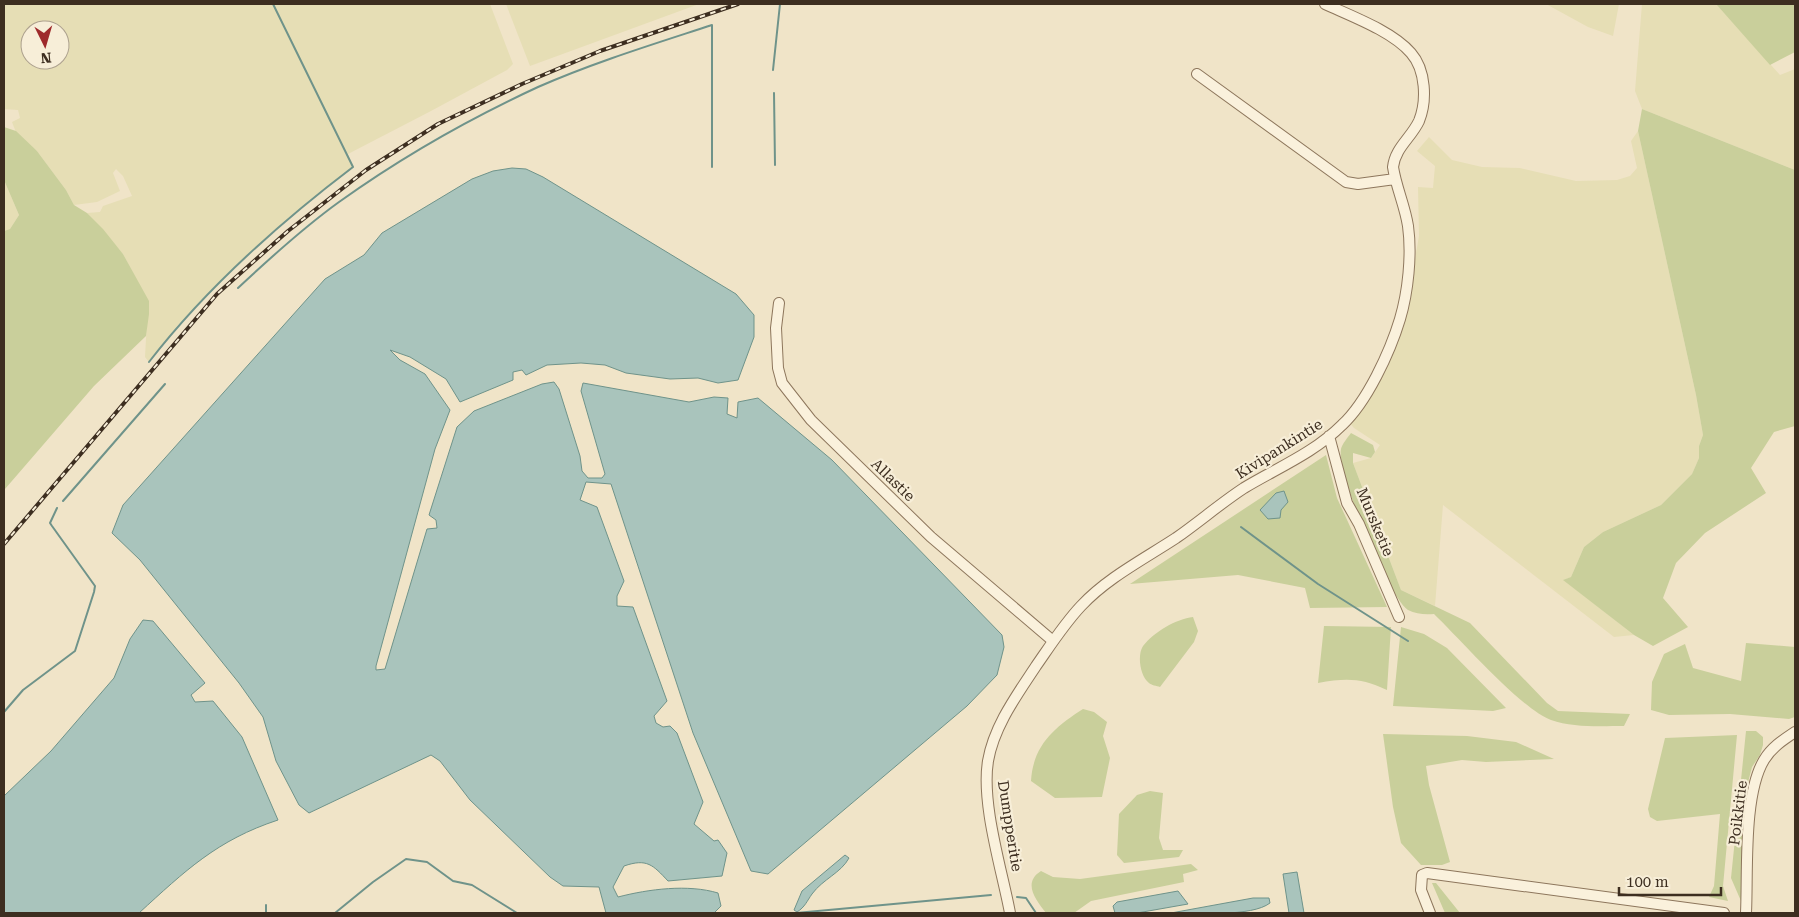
<svg xmlns="http://www.w3.org/2000/svg" width="1799" height="917" viewBox="0 0 1799 917" font-family="'Roboto Serif',serif">
	<style>
		.farmland { fill: #e6deb5; fill-rule: evenodd }
		.green { fill: #c9cf9b }
		.water { fill: #a9c4bc; stroke: #6f938a }
		.lines { fill: none; stroke-linecap: round; stroke-linejoin: round }
		.stream { stroke: #6f938a; stroke-width: 2 }
		.minor-casing { stroke: #8d765c; stroke-width: 12 }
		.minor { stroke: #faf1dc; stroke-width: 10 }
		.rail-casing { stroke: #3d2e20; stroke-width: 4 }
		.rail { stroke: #f7eed8; stroke-width: 2; stroke-dasharray: 5.5; stroke-linecap: butt }
		.labels { text-anchor: middle; dominant-baseline: central; stroke-width: 4.5; stroke-linejoin: round; paint-order: stroke }
		.street-label { font-size: 15px; fill: #3d2e20; stroke: #f7eed8 }
	</style>
	<rect width="100%" height="100%" fill="#f0e4c8"/>
	<path class="farmland" d="M 4,4 L 490,4 L 513,64 L 507,70 L 431,111 L 348,154 L 353,167 L 274,230 L 229,272 L 177,326 L 149,362 L 145,357 L 148,301 L 123,254 L 87,213 L 100,212 L 103,206 L 132,196 L 123,176 L 116,169 L 113,173 L 120,191 L 97,202 L 74,205 L 66,190 L 37,151 L 17,135 L 12,122 L 20,118 L 18,110 L 4,109 ZM 30,30 L 60,30 L 60,60 L 30,60 Z
		M 506,4 L 699,4 L 530,66 Z
		M 1546,4 L 1619,4 L 1613,36 L 1588,27 Z
		M 1642,4 L 1716,4 L 1780,75 L 1795,69 L 1795,170 L 1642,109 L 1635,91 Z
		M 1638,131 L 1696,395 L 1703,435 L 1699,446 L 1699,458 L 1692,474 L 1661,505 L 1603,532 L 1584,547 L 1571,577 L 1564,580 L 1634,635 L 1614,637 L 1443,505 L 1435,606 L 1401,590 L 1353,463 L 1371,458 L 1380,445 L 1354,428 L 1348,421 L 1391,357 L 1404,322 L 1419,236 L 1418,187 L 1433,188 L 1435,166 L 1417,151 L 1429,137 L 1452,160 L 1482,167 L 1520,168 L 1576,181 L 1617,180 L 1630,176 L 1637,168 L 1631,141 Z
		M 4,180 L 19,215 L 10,229 L 4,231 Z"/>
	<path class="green" d="M 1716,4 L 1795,4 L 1795,52 L 1770,65 Z
		M 1642,109 L 1795,170 L 1795,426 L 1774,432 L 1751,468 L 1766,493 L 1705,533 L 1676,563 L 1663,598 L 1688,627 L 1653,646 L 1634,635 L 1563,580 L 1571,577 L 1584,547 L 1603,532 L 1661,505 L 1692,474 L 1699,458 L 1699,446 L 1703,435 L 1696,395 L 1638,131 Z
		M 4,127 L 16,131 L 37,151 L 66,190 L 74,205 L 87,213 L 103,229 L 123,254 L 149,301 L 149,314 L 146,336 L 94,386 L 5,489 L 4,231 L 10,229 L 19,215 L 4,180 Z
		M 1351,433 L 1373,445 L 1375,452 L 1371,458 L 1353,453 L 1353,463 L 1401,590 L 1470,623 L 1547,703 L 1558,711 L 1630,714 L 1624,726 C 1602,726 1573,728 1551,720 C 1522,710 1460,639 1434,614 C 1425,615 1416,614 1408,610 C 1389,598 1336,471 1341,449 C 1342,444 1348,437 1351,433 Z
		M 1326,455 L 1337,498 L 1387,607 L 1310,608 L 1305,588 L 1238,575 L 1130,584 Z
		M 1193,617 L 1198,631 L 1194,642 L 1160,687 C 1157,686 1151,685 1149,683 C 1140,676 1137,655 1143,646 C 1154,632 1176,619 1193,617 Z
		M 1324,626 L 1391,627 L 1387,690 C 1361,678 1347,678 1318,683 Z
		M 1401,627 L 1424,634 L 1447,648 L 1506,708 L 1493,711 L 1393,706 Z
		M 1746,643 L 1795,647 L 1795,717 L 1789,719 L 1730,714 L 1669,715 L 1651,710 L 1652,682 L 1664,654 L 1685,644 L 1693,668 L 1741,681 Z
		M 1083,709 L 1094,712 L 1107,722 L 1103,736 L 1110,758 L 1102,797 L 1055,798 L 1031,781 C 1033,745 1055,727 1083,709 Z
		M 1746,731 L 1756,731 L 1763,737 L 1763,745 L 1760,755 L 1752,767 L 1745,794 L 1741,901 L 1731,878 Z
		M 1383,734 L 1467,736 L 1516,742 L 1554,759 L 1486,762 L 1462,760 L 1426,766 L 1429,785 L 1450,862 L 1442,865 L 1421,865 L 1401,843 L 1393,807 Z
		M 1737,735 L 1723,886 L 1728,901 L 1709,897 L 1714,886 L 1720,814 L 1657,821 L 1650,817 L 1648,809 L 1665,738 Z
		M 1150,791 L 1163,793 L 1159,838 L 1163,850 L 1183,850 L 1179,857 L 1124,863 L 1117,855 L 1119,814 L 1137,795 Z
		M 1191,864 L 1198,870 L 1183,874 L 1184,882 L 1091,901 L 1074,913 L 1046,913 C 1036,900 1022,883 1041,871 L 1053,877 L 1080,879 Z
		M 1432,883 L 1436,883 L 1460,913 L 1445,913 Z"/>
	<path class="water" d="M 512,168 L 526,169 L 543,177 L 736,294 L 754,315 L 754,337 L 738,380 L 718,383 L 698,378 L 670,379 L 626,373 L 605,365 L 581,363 L 547,365 L 526,375 L 522,370 L 513,372 L 513,380 L 460,402 L 446,379 L 410,357 L 390,350 L 400,360 L 425,374 L 450,410 L 435,449 L 376,666 L 376,670 L 385,669 L 427,529 L 437,528 L 436,520 L 429,515 L 457,427 L 474,411 L 542,384 L 554,382 L 559,389 L 580,456 L 582,471 L 588,478 L 602,478 L 605,474 L 581,391 L 583,383 L 689,402 L 714,397 L 728,398 L 727,414 L 737,418 L 738,402 L 758,398 L 832,460 L 1002,635 L 1004,647 L 997,675 L 967,706 L 768,874 L 751,871 L 693,733 L 611,484 L 586,482 L 580,500 L 597,507 L 624,581 L 617,596 L 617,606 L 633,607 L 667,701 L 654,716 L 656,723 L 663,727 L 670,726 L 677,733 L 703,802 L 694,824 L 714,841 L 718,840 L 727,853 L 722,876 L 668,881 C 653,865 647,858 624,866 L 613,887 L 618,897 C 649,889 688,884 718,893 L 721,906 L 714,913 L 606,913 L 599,887 L 563,886 L 550,877 L 470,800 L 440,761 L 431,755 L 309,813 L 299,805 L 276,761 L 263,717 L 239,683 L 140,560 L 112,533 L 123,505 L 325,279 L 364,255 L 382,233 L 472,179 L 493,171 Z
		M 1284,491 L 1288,502 L 1281,510 L 1280,518 L 1268,519 L 1260,510 L 1276,493 Z
		M 143,620 L 153,621 L 205,683 L 191,695 L 195,702 L 213,701 L 242,737 L 278,820 C 217,840 185,871 139,913 L 4,913 L 4,796 L 51,751 L 114,678 L 130,639 Z
		M 845,855 L 849,858 C 841,873 823,879 812,894 C 807,901 805,907 797,912 L 794,910 L 802,891 Z
		M 1297,872 L 1304,913 L 1289,913 L 1283,874 Z
		M 1178,891 L 1188,904 L 1137,913 L 1115,913 L 1113,906 L 1117,902 Z
		M 1253,898 L 1269,898 L 1270,903 C 1252,917 1196,913 1171,913 Z"/>
	<g class="lines">
		<path class="stream" d="M 773,70 L 780,4
			M 774,93 L 775,165
			M 238,288 C 270,258 303,228 339,202 C 399,159 471,118 538,87 C 595,62 654,44 712,25 L 712,167
			M 149,362 C 207,287 278,224 353,167 L 273,4
			M 63,501 L 165,384
			M 1241,527 L 1318,584 L 1408,641
			M 4,712 L 23,690 L 75,651 L 94,592 L 95,586 L 52,526 L 50,523 L 57,508
			M 1017,897 L 1026,898 L 1036,913
			M 266,905 L 266,913
			M 335,913 L 373,882 L 406,859 L 427,862 L 453,881 L 472,885 L 517,913
			M 796,913 L 991,895"/>
		<defs>
			<path id="minor" d="M 1197,74 L 1346,182 L 1358,184 L 1395,179
				M 779,303 L 776,328 L 778,368 L 782,383 L 811,420 L 931,537 L 1053,641
				M 1329,436 L 1347,503 L 1359,524 L 1399,617
				M 1010,913 C 1002,870 981,804 988,761 C 994,726 1017,695 1036,666 C 1050,646 1064,624 1081,606 C 1107,578 1144,559 1176,538 C 1199,522 1221,503 1244,488 C 1277,468 1314,453 1342,425 C 1367,402 1390,352 1400,319 C 1408,292 1412,255 1408,226 C 1405,206 1396,187 1393,167 C 1395,148 1411,138 1419,121 C 1427,101 1426,70 1411,53 C 1392,31 1351,16 1325,4
				M 1430,913 L 1421,890 L 1422,875 L 1427,873 L 1724,913
				M 1746,913 C 1748,872 1743,795 1764,760 C 1772,747 1783,740 1795,732"/>
		</defs>
		<use href="#minor" class="minor-casing"/>
		<use href="#minor" class="minor"/>
		<defs>
			<path id="rail" d="M 4,544 L 217,294 L 288,231 L 366,170 L 438,124 L 522,84 L 600,51 L 738,4"/>
		</defs>
		<use href="#rail" class="rail-casing"/>
		<use href="#rail" class="rail"/>
	</g>
	<g class="labels">
		<g class="street-label">
			<text transform="translate(1279 449) rotate(-32)">Kivipankintie</text>
			<text transform="translate(893 480) rotate(44)">Allastie</text>
			<text transform="translate(1375 522) rotate(67)">Mursketie</text>
			<text transform="translate(1738 813) rotate(-83)">Poikkitie</text>
			<text transform="translate(1010 826) rotate(81)">Dumpperitie</text>
		</g>
	</g>
	<rect width="1799" height="917" fill="none" stroke="#3d2e20" stroke-width="10"/>
	<g transform="translate(45 45) rotate(175)"><circle r="24" fill="#f7eed8" stroke="#ada18e"/>
	<path d="M0-4L9 19L0 12L-9 19Z" fill="#9e2a2b"/>
	<text y="-8" font-size="14" font-weight="bold" text-anchor="middle" fill="#3d2e20">N</text>
	</g>
	<path d="M1619 887v8h102v-8" fill="none" stroke="#3d2e20" stroke-width="2.5"/>
	<text x="1626" y="887" font-size="15" fill="#3d2e20" stroke="#f7eed8" stroke-width="4" paint-order="stroke">100 m</text>
</svg>
